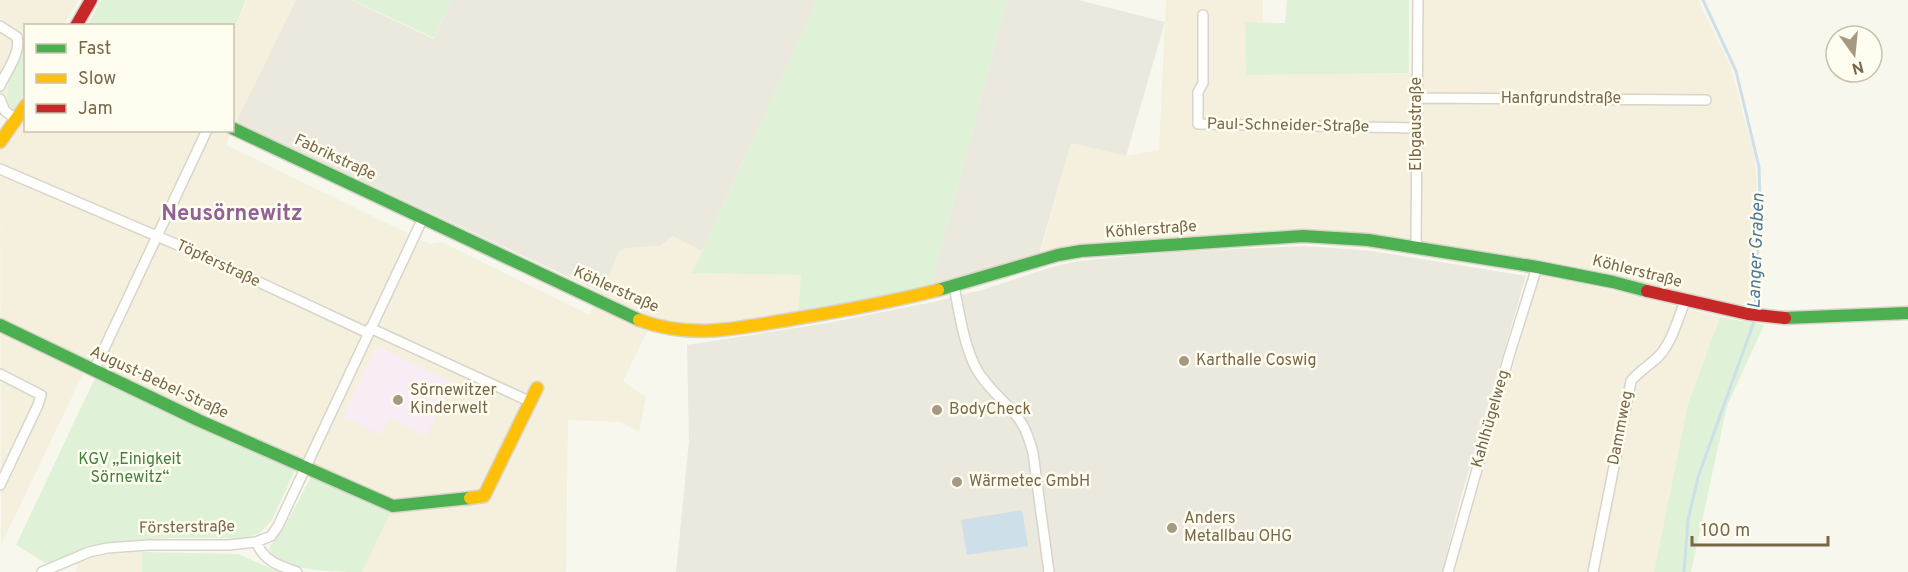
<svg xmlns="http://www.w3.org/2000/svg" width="1908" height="572" viewBox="0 0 1908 572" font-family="Overpass,sans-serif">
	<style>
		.residential { fill: #f4f0dd }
		.industrial { fill: #ebe8dd }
		.education { fill: #f8edf4 }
		.green { fill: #dff1d7 }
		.water { fill: #cde0ea }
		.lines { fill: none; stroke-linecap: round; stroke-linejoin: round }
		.stream { stroke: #cde0ea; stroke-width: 3 }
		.street-casing { stroke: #d7d4cb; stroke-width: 12 }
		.fast-casing { stroke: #d8d4ca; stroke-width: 15 }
		.slow-casing { stroke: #d8d4ca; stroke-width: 15 }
		.jam-casing { stroke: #d8d4ca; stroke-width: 15 }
		.street { stroke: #fefefc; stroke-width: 9 }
		.fast { stroke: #4caf50; stroke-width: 12 }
		.slow { stroke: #ffc107; stroke-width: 12 }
		.jam { stroke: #c62828; stroke-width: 12 }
		.poi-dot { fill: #a59983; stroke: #fffdef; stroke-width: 2 }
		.labels { text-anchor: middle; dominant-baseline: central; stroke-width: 5; stroke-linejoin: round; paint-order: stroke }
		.street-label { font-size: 16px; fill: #79674a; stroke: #fffdef }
		.poi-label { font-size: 16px; fill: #79674a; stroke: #fffdef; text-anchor: start }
		.park-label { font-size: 16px; fill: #428041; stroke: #fffdef }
		.water-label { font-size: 18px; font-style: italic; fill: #48789c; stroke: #fffdef }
		.district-label { font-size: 22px; font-weight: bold; fill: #916295; stroke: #fffdef }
	</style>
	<rect width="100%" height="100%" fill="#f8f7ed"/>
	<path class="residential" d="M 0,0 L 79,0 L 63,25 L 26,26 L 26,130 L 232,131 L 226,145 L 430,244 L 441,242 L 590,315 L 619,252 L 625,248 L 660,246 L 672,236 L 702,251 L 693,273 L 801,275 L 798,312 L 713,323 L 683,324 L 653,320 L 623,381 L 646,397 L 639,432 L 621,422 L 568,420 L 566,572 L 362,572 L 338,486 L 311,477 L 85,370 L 1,545 L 0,150 L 21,119 L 0,105 Z
		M 247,0 L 296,0 L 233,129 L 233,32 Z
		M 1166,0 L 1263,0 L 1263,22 L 1245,22 L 1247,75 L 1421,73 L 1421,0 L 1698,0 L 1730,65 L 1754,155 L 1757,184 L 1751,304 L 1732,305 L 1582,270 L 1373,236 L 1103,245 L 1040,253 L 1071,143 L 1126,156 L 1159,150 Z
		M 1540,273 L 1720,317 L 1688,404 L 1654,572 L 1454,572 Z
		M 142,552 L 142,572 L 76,572 L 78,563 L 101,555 Z"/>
	<path class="industrial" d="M 296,0 L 351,0 L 434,39 L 451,0 L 811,0 L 816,3 L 702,251 L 672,236 L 660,246 L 625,248 L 619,252 L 601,292 L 236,122 Z
		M 1007,0 L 1078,0 L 1165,22 L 1126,156 L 1071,143 L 1039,254 L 931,286 Z
		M 1304,246 L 1372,251 L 1526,276 L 1459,504 L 1442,572 L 676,572 L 689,441 L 687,345 L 828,323 L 933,302 L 982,290 L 1049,268 L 1078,261 L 1175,252 Z"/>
	<path class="education" d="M 377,346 L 453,383 L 426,436 L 389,418 L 381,435 L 343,416 Z"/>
	<path class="green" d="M 101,0 L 246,0 L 233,31 L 232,26 L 88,25 Z
		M 352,0 L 451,0 L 434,38 Z
		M 811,0 L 1007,0 L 931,286 L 833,309 L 798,312 L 801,275 L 692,273 L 816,3 Z
		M 1287,0 L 1409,0 L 1409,73 L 1246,75 L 1245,22 L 1285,23 Z
		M 22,49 L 25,51 L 25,91 L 13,111 C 0,95 13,67 22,49 Z
		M 1720,317 L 1764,325 L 1727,406 L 1691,572 L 1654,572 L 1688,404 Z
		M 96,376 L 296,468 L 272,520 L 259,534 L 242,538 L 174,538 L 122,541 L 83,549 L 47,564 L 16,545 Z
		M 311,477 L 338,486 L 392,509 L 362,572 C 342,572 272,572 269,547 L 284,528 Z
		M 142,552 L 238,554 L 279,572 L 142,572 Z"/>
	<path class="water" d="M 1022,510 L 1028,546 L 967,555 L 961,520 Z"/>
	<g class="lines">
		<path class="stream" d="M 1703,0 L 1736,71 L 1759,167 L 1760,201 L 1755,312
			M 1684,572 L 1688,520 L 1698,477 L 1755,319"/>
		<defs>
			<path id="street" d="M 1203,15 L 1203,83 L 1198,92 L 1198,124 L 1417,128
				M 0,26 L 17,37 C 21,54 6,71 0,86
				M 1417,98 L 1706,100
				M 0,99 L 5,111 L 16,119
				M 0,169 L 201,255 L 368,333
				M 1416,247 L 1418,0
				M 954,286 C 959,311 964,347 977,370 C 988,389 1006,402 1019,419 C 1026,429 1030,441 1033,453 L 1049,572
				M 370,328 L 531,402
				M 94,370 L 207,130
				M 0,374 L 41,395 L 38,405 L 0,485
				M 256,542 C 265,562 278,565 297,572
				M 42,572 L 89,552 L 107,548 L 149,545 L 229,545 L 256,542 L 271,536 L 278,526 L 423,218
				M 1448,572 L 1509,356 L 1537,267
				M 1593,572 L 1631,381 C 1639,371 1650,365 1659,356 C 1672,342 1678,319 1685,301"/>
			<path id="fast" d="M 232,128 L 639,320
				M 938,290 L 1058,255 L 1081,251 L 1303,236 L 1368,240 L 1537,267 L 1613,282 L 1647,291
				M 1785,318 L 1908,313
				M 0,325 L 198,420 L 393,506 L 470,498"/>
			<path id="slow" d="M 0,142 L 26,105
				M 639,320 C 693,340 738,328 793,319 C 842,311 890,302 938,290
				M 470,498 L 484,496 L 537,388"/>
			<path id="jam" d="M 76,26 L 91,0
				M 1647,291 L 1748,314 L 1785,318"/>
		</defs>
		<use href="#street" class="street-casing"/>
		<use href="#fast" class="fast-casing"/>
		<use href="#slow" class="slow-casing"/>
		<use href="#jam" class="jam-casing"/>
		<use href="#street" class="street"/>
		<use href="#fast" class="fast"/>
		<use href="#slow" class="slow"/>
		<use href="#jam" class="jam"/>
	</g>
	<g class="poi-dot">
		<circle cx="1184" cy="361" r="6"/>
		<circle cx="398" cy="400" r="6"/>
		<circle cx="937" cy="410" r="6"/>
		<circle cx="957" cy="482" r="6"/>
		<circle cx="1172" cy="528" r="6"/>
	</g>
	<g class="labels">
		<g class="street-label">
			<text x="1561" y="99">Hanfgrundstraße</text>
			<text transform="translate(1417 124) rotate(-90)">Elbgaustraße</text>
			<text transform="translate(1288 126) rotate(1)">Paul-Schneider-Straße</text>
			<text transform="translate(335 158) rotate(25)">Fabrikstraße</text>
			<text transform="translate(1151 230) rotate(-4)">Köhlerstraße</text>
			<text transform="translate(218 264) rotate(25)">Töpferstraße</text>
			<text transform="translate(1637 272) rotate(14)">Köhlerstraße</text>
			<text transform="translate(616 290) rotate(24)">Köhlerstraße</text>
			<text transform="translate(159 383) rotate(25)">August-Bebel-Straße</text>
			<text transform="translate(1491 419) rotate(-74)">Kahlhügelweg</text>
			<text transform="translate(1621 428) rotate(-79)">Dammweg</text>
			<text transform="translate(187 528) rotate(-1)">Försterstraße</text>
		</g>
		<g class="poi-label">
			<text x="1196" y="361">Karthalle Coswig</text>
			<text x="410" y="391">Sörnewitzer<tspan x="410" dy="18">Kinderwelt</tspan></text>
			<text x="949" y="410">BodyCheck</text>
			<text x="969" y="482">Wärmetec GmbH</text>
			<text x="1184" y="519">Anders<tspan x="1184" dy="18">Metallbau OHG</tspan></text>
		</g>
		<g class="park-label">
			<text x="130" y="460">KGV „Einigkeit<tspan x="130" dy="18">Sörnewitz“</tspan></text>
		</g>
		<g class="water-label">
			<text transform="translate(1757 251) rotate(-88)">Langer Graben</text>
		</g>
		<g class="district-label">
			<text x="232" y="214">Neusörnewitz</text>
		</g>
	</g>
	<rect x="24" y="24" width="210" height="108" fill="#fffdef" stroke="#c9c1ad" stroke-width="1.5"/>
	<rect x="36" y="44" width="30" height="9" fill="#4caf50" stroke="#c9c1ad" stroke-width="1.5"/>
	<text x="78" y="54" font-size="18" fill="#79674a">Fast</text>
	<rect x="36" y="74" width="30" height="9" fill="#ffc107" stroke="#c9c1ad" stroke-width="1.5"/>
	<text x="78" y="84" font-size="18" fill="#79674a">Slow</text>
	<rect x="36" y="104" width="30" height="9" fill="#c62828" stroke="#c9c1ad" stroke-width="1.5"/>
	<text x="78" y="114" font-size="18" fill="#79674a">Jam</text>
	<g transform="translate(1854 54) rotate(165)"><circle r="28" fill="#fffdef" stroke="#c9c1ad" stroke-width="1.5"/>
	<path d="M0-4.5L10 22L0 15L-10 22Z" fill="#a59983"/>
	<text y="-9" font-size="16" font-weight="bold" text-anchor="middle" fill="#79674a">N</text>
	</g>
	<path d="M1692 536v9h136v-9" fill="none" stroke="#79674a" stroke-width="3"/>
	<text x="1701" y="536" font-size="18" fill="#79674a" stroke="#fffdef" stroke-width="4.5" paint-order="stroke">100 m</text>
</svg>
